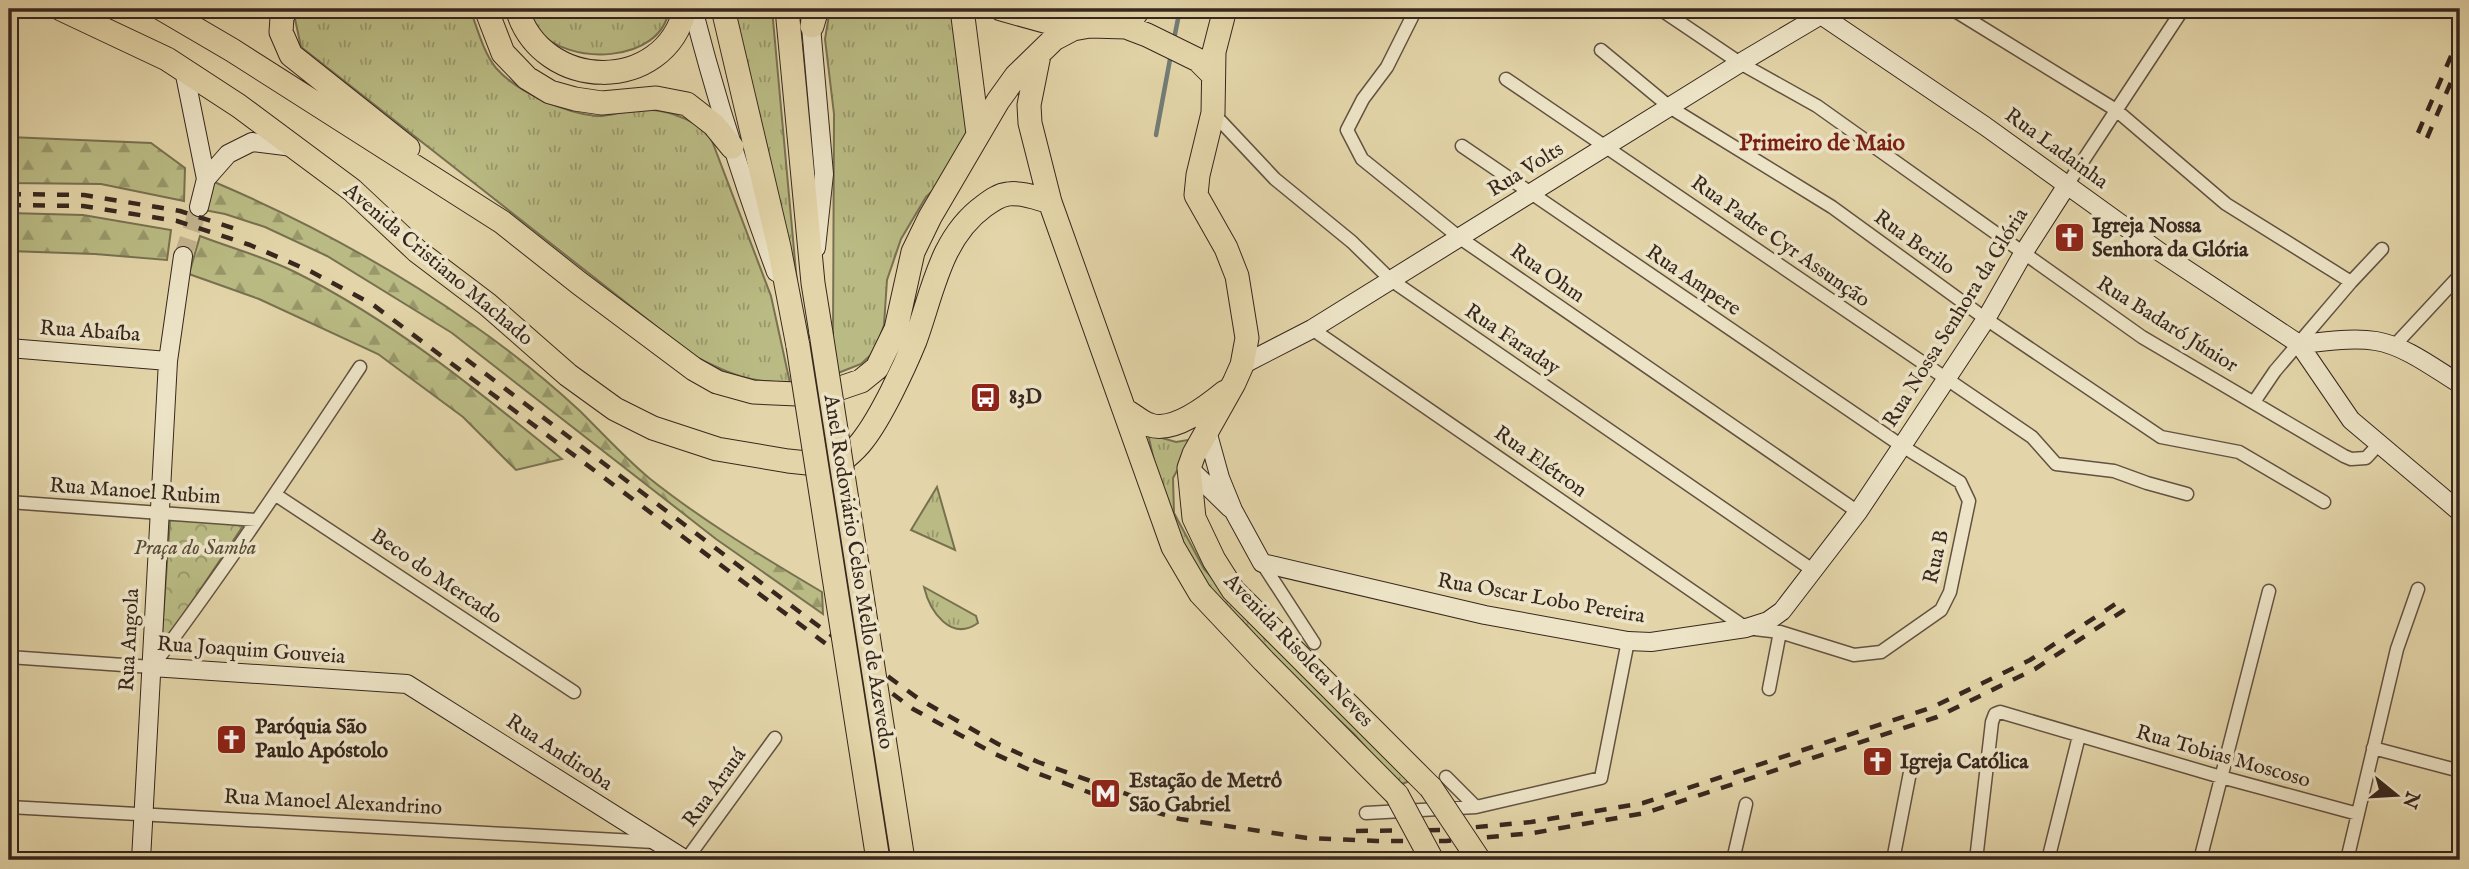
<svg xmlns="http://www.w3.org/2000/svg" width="2469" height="869" viewBox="0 0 2469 869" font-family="'IM FELL English',serif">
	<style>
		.grass { fill: url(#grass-tufts); stroke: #787151; stroke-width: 2 }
		.forest { fill: url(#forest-firs); stroke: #787151; stroke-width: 2 }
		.park { fill: url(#park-crowns); stroke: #787151; stroke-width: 2 }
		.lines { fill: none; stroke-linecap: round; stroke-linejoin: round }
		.stream { stroke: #717d76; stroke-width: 4.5 }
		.secondary-tunnel { stroke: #c1b28d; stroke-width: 18; stroke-dasharray: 18 9; stroke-linecap: butt }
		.street-casing { stroke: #625241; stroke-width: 15 }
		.secondary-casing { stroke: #37271e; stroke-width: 20 }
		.highway-casing { stroke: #37271e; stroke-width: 25 }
		.street { stroke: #ede4c7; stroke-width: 12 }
		.secondary { stroke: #ede4c7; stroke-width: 18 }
		.highway { stroke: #e3d5a9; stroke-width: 23 }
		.rail { stroke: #37271e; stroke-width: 4.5; stroke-dasharray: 12 12; stroke-linecap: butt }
		.highway-bridge-casing { stroke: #37271e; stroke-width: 25; stroke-linecap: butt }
		.highway-bridge { stroke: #e3d5a9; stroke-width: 23 }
		.labels { text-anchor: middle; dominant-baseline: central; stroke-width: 7; stroke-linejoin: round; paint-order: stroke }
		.street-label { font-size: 21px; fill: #37271e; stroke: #ede4c7 }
		.poi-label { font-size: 21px; font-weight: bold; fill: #37271e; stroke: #ede4c7; text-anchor: start }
		.park-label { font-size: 21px; font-style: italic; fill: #584c38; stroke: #ede4c7 }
		.neighbourhood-label { font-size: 23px; font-weight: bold; fill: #7a1f14; stroke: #ede4c7 }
	</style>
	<defs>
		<pattern id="grass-tufts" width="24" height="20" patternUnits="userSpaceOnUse" patternTransform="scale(1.75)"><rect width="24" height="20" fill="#babb84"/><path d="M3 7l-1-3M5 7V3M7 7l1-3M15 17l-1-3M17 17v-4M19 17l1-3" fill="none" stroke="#98986b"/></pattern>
		<pattern id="forest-firs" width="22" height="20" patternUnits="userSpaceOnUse" patternTransform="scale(1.75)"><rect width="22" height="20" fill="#babb84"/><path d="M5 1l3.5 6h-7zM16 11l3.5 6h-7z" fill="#98986b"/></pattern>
		<pattern id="park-crowns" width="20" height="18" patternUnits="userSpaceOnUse" patternTransform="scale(1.75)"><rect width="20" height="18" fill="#babb84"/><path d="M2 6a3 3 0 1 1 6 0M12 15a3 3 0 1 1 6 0" fill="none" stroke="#98986b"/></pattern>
	</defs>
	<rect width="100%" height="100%" fill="#e3d5a9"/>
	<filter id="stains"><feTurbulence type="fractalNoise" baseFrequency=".00286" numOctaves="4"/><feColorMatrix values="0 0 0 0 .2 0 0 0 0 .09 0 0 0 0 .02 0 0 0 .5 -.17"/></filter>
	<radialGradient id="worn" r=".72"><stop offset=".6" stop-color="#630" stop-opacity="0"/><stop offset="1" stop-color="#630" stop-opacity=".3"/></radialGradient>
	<path class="grass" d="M 302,9 L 470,9 C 477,27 483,52 496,68 C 517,92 565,113 596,116 C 608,117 621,111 633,110 C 662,107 686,116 709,133 L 771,296 L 790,383 C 748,382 731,375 694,356 L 301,47 L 295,19 Z
		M 527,9 L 669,9 C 662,64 566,67 537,29 C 532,23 530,15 527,9 Z
		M 733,9 L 772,9 L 798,294 Z
		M 830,9 L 949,9 L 953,13 L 970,135 L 952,173 L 926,197 L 901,239 L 887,280 L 884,325 L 875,351 L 861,364 L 838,373 L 833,340 L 834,114 L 825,39 Z
		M 1148,434 L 1176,442 L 1194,439 L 1173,478 L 1174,513 L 1204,569 L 1259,629 L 1410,781 L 1399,785 L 1354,734 L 1298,682 L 1203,583 L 1164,505 Z
		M 937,487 L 955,550 L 911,530 Z
		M 924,587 L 976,616 L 978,623 C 951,642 930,612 924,587 Z"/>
	<path class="forest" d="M 9,137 L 151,143 L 185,168 L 184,201 L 101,184 L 9,183 Z
		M 212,181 C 304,220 391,267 473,325 C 509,350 548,381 580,411 C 603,434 624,457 649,478 C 703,521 763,557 822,592 L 823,614 L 716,539 L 452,333 L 327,256 L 265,227 L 225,214 L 204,210 Z
		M 9,213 L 83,215 L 171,230 L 167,260 L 95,254 L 9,251 Z
		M 200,236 C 231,248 265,257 295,272 C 393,321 477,390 562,459 L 516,470 L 463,417 L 378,354 L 259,299 L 189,274 Z"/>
	<path class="park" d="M 170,520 L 245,523 L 169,636 L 162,634 Z"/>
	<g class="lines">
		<path class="stream" d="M 1174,39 L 1180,9
			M 1156,135 L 1171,54"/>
		<path class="secondary-tunnel" d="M 183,256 L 199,207"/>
		<defs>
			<path id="street" d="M 1416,9 L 1387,67 L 1363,99 L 1347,130 L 1362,159 L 1460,238 L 1858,512
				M 1660,9 L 1740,63 L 1817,106 L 2142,337 L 2344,456 L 2351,459 L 2366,458 L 2379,444
				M 1952,9 L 2116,110 L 2226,204 L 2351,282 L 2382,249
				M 1601,50 L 1671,108 L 1832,207 L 1986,319 L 2161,437 L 2239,452 L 2324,502
				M 1506,79 L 2032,437 L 2056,464 L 2114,471 L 2147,483 L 2187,494
				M 1213,113 L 1275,179 L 1352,242 L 1391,280 L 1814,571
				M 2067,185 L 2183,9
				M 1312,329 L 1746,628 L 1780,632 L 1854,655 L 1881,652 L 1941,610 L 1950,592 L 1969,501 L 1960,482 L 1902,446 L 1462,146
				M 2394,346 L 2460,275
				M 2254,402 L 2275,371 L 2351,282
				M 276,495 L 574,692
				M 9,502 L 257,520
				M 1262,563 L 1314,643
				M 9,657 L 152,667 C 225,570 292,469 360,367
				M 1769,689 L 1780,632
				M 2373,748 L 2460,771
				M 1446,777 L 1476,807
				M 9,807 L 654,842
				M 1366,813 L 1476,807 L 1601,778 L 1628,641
				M 686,860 L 775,738
				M 1733,860 L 1746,804
				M 1893,860 L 1912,762
				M 1976,860 L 1992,722 L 1995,714 L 2000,712 L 2221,777 L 2358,814
				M 2048,860 L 2079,736
				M 2200,860 L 2269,591
				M 2347,860 L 2397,649 L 2418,589"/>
			<path id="secondary" d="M 693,9 C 716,99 744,186 776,272
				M 810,15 L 824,174 L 816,248
				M 184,70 L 206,179
				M 199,207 L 206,179 L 228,154 L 252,142 L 293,147
				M 2299,344 C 2324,342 2351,337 2376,341 C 2406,346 2435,369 2460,384
				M 9,348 L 168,361
				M 1242,365 L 1312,329 L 1740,63 L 1821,15 L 1985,126 L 2160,252 L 2299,344 L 2351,420 L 2460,512
				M 1207,431 L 1220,478 L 1233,510 L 1262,563 L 1485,615 L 1628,641 L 1651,642 L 1746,628 L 1768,621 L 1782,611 L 1858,512 L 1902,446 L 1986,319 L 2024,252 L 2067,185
				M 1189,468 L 1230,508
				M 152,667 L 407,684 L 686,860
				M 141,860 L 168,361 L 183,256"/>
			<path id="highway" d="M 61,9 L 167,59 L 239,106 L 352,190 L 417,251 L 487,304 L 568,375 L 615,409 L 653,428 L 717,449 L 788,461 L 836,466 C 845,458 856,450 863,440 C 881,417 904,368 915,341 C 933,292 940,238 984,206 C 992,200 999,195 1008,194 C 1022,192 1036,198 1050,202 L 1173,547 L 1200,593 L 1264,661 L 1397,795
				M 162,9 L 232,50 L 502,222 L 579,283 L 694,369 L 717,382 L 753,392 L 820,395 L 861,381 L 877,368 L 896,329 L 913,252 L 930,217 L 998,101 L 1016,76 L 1054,39 L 1073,29 L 1090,26 L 1126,27 L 1147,35 L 1198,60 L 1213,75
				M 287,9 L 282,17 L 281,32 L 291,55 L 408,148
				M 486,9 L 503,53 L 527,78 L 550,92 L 575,99 L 602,103 L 656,98 L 687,104 L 714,125 L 732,147
				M 517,9 C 542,93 665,94 685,9
				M 723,9 L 779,247 L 798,346
				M 787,9 L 813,283 L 821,333
				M 962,9 L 978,134
				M 1001,9 L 1073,29
				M 1225,9 L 1214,52 L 1213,113 L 1198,175 L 1196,195 L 1226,248 L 1237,276 L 1247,338 L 1242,365 L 1234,383 L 1194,454 L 1189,468 L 1194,518 L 1214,560 L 1233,590 L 1431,788
				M 812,26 L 817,9
				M 1126,27 L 1139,9
				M 1039,55 L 1029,105 L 1030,123 L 1050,202
				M 1126,411 C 1134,415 1142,423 1150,425 C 1174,433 1208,406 1225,392"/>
		</defs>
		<use href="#street" class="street-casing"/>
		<use href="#secondary" class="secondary-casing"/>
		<use href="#highway" class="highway-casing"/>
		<use href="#street" class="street"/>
		<use href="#secondary" class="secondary"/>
		<use href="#highway" class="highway"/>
		<path class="rail" d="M 2418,133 L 2460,35
			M 2427,138 L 2460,61
			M 9,194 L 84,195 L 180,211 L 239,230
			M 9,205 L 83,206 L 177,221 L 250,245 L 310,271 L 372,304 L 913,709 L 993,753 L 1034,772 L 1107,799 L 1180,819 L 1307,838 L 1377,841 L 1446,841 L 1533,833 L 1645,813 L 1937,717 L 2035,669 L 2129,607
			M 466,359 L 809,619 L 919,699 L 998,744 L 1038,762 L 1132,796
			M 1356,831 L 1445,830 L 1531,822 L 1643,803 L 1933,707 L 2030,660 L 2123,599"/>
		<defs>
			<path id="highway-bridge" d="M 821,333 L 903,860
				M 798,346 L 878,860
				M 1431,788 L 1479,860
				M 1397,795 L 1432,860"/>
		</defs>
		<use href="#highway-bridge" class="highway-bridge-casing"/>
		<use href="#highway-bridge" class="highway-bridge"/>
	</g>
	<defs>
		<symbol id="church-square" viewBox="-11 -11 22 22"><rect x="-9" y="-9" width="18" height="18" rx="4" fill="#8f2418" stroke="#ede4c7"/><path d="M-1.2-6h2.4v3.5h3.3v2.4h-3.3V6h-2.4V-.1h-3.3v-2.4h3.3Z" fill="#fff"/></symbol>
		<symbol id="bus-square" viewBox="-11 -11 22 22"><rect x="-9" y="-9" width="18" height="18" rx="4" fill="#8f2418" stroke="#ede4c7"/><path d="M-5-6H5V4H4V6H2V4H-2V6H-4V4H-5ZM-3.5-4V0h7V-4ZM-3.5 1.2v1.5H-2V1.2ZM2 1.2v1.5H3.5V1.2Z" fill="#fff"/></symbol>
		<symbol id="metro-square" viewBox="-11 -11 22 22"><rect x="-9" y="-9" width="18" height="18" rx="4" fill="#8f2418" stroke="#ede4c7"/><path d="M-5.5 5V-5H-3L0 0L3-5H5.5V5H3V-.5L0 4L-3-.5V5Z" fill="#fff"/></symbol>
	</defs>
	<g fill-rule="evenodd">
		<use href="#church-square" x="2052" y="220" width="35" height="35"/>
		<use href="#bus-square" x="968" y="380" width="35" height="35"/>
		<use href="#church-square" x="214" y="722" width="35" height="35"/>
		<use href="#church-square" x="1860" y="744" width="35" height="35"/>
		<use href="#metro-square" x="1088" y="776" width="35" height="35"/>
	</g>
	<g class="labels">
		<g class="street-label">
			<text transform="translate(2056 149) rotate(36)">Rua Ladainha</text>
			<text transform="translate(1526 170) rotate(-32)">Rua Volts</text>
			<text transform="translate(1780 242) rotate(35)">Rua Padre Cyr Assunção</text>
			<text transform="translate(1914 243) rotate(36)">Rua Berilo</text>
			<text transform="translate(438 265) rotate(40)">Avenida Cristiano Machado</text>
			<text transform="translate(1547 274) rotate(35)">Rua Ohm</text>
			<text transform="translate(1693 281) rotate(34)">Rua Ampere</text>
			<text transform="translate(1956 318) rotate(-58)">Rua Nossa Senhora da Glória</text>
			<text transform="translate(2167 325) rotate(32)">Rua Badaró Júnior</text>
			<text transform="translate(90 332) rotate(4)">Rua Abaíba</text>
			<text transform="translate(1512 340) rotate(34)">Rua Faraday</text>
			<text transform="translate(1540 462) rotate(35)">Rua Elétron</text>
			<text transform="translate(135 492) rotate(4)">Rua Manoel Rubim</text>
			<text transform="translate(1937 557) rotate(-77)">Rua B</text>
			<text transform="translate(858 572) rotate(81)">Anel Rodoviário Celso Mello de Azevedo</text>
			<text transform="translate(436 577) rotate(34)">Beco do Mercado</text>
			<text transform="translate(1541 599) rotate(10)">Rua Oscar Lobo Pereira</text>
			<text transform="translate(130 640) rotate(-87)">Rua Angola</text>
			<text transform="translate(251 651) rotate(4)">Rua Joaquim Gouveia</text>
			<text transform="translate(1298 651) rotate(46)">Avenida Risoleta Neves</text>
			<text transform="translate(559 753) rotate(33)">Rua Andiroba</text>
			<text transform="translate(2223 757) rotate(16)">Rua Tobias Moscoso</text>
			<text transform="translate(715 788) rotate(-54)">Rua Arauá</text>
			<text transform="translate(333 803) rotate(3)">Rua Manoel Alexandrino</text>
		</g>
		<g class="poi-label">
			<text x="2092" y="226">Igreja Nossa<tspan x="2092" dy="24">Senhora da Glória</tspan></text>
			<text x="1009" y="397">83D</text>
			<text x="255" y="727">Paróquia São<tspan x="255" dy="24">Paulo Apóstolo</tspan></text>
			<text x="1900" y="762">Igreja Católica</text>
			<text x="1129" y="781">Estação de Metrô<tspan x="1129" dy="24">São Gabriel</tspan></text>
		</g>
		<g class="park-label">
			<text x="195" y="548">Praça do Samba</text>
		</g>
		<g class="neighbourhood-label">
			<text x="1822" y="143">Primeiro de Maio</text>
		</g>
	</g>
	<rect width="2469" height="869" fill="none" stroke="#e3d5a9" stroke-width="35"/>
	<rect x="10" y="10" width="2448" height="848" fill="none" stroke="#37271e" stroke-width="3.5"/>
	<rect x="18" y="18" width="2434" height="834" fill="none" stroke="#37271e" stroke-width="2"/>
	<g transform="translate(2396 795) rotate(108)" stroke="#ede4c7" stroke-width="5" paint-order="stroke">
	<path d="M0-5L12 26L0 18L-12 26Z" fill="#37271e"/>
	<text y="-10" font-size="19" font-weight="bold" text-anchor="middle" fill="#37271e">N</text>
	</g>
	<rect width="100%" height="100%" filter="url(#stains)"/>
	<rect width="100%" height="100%" fill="url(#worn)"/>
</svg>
